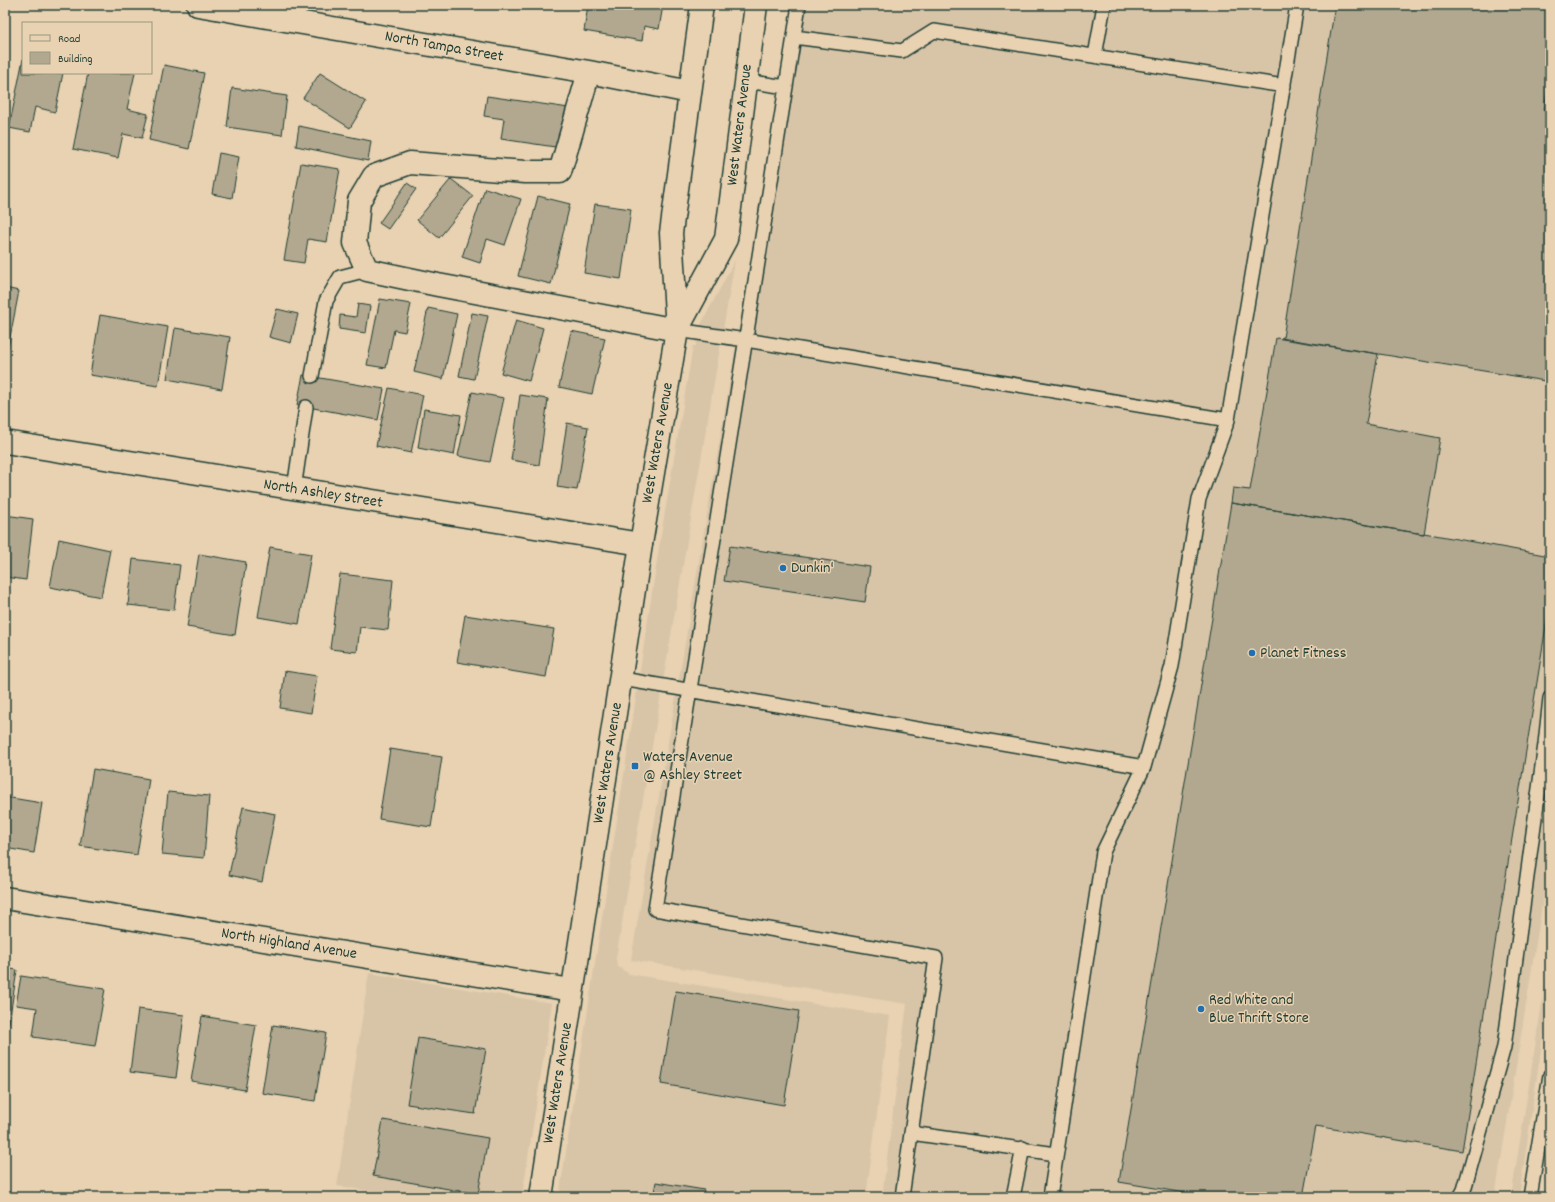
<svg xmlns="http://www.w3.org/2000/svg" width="1555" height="1202" viewBox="0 0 1555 1202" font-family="Dekko,sans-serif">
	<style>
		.built { fill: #d8c5a8 }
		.building { fill: #b1a88f; stroke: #1f3d34 }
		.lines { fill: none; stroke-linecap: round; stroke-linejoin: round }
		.service-casing { stroke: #1f3d34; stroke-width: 16 }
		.minor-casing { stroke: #1f3d34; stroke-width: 25 }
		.secondary-casing { stroke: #1f3d34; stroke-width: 25 }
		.service { stroke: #e8d2b2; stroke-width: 13 }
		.minor { stroke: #e8d2b2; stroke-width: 22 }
		.secondary { stroke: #e8d2b2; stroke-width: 22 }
		.poi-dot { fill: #1f6fb2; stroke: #e8d2b2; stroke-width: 1.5 }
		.labels { text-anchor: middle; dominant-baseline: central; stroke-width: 3; stroke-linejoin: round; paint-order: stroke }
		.street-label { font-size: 16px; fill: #1f3d34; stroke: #e8d2b2 }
		.poi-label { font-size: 16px; fill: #1f3d34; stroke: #e8d2b2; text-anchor: start }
	</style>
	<rect width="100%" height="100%" fill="#e8d2b2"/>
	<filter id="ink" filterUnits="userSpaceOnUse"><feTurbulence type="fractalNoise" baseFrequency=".025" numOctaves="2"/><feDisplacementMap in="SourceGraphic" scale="8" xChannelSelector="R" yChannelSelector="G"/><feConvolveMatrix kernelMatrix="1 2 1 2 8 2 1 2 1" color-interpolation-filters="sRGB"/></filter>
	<g filter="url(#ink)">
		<path class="built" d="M 794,5 L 1550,5 L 1550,856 L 1495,1197 L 882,1197 L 907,1004 L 631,960 Z
			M 735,260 L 616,958 L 617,966 L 629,974 L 890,1016 L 866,1197 L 559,1197 L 659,547 L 693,346 L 696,346 L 696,334 Z
			M 1550,953 L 1550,990 L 1519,1197 L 1511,1197 Z
			M 369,973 L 552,1003 L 522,1197 L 409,1197 L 337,1186 Z"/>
		<path class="building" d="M 588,5 L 663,5 L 659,29 L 644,26 L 642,41 L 584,31 Z
			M 1335,5 L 1533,5 L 1550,8 L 1550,73 L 1544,110 L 1550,111 L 1550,353 L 1545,381 L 1281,338 L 1283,338 Z
			M 23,59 L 23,73 L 63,73 L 55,112 L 35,107 L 30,132 L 9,128 Z
			M 164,65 L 204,73 L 189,149 L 149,140 Z
			M 88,73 L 135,73 L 127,109 L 148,114 L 142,138 L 123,134 L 118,158 L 73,149 Z
			M 320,73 L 366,102 L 350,128 L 303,98 Z
			M 232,88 L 287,96 L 282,135 L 227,127 Z
			M 487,96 L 569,108 L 562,148 L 501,139 L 504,119 L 484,116 Z
			M 299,126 L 371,141 L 368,161 L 296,146 Z
			M 219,153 L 239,157 L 232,198 L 212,194 Z
			M 301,163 L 340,169 L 327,242 L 308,239 L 304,263 L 284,260 Z
			M 451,179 L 473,196 L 439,238 L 417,220 Z
			M 407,183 L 416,189 L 388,229 L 379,223 Z
			M 485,188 L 521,199 L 505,245 L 487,239 L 480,263 L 462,257 Z
			M 538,196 L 570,204 L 551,284 L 518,276 Z
			M 595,204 L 631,209 L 621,279 L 584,273 Z
			M 5,288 L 19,291 L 5,363 Z
			M 380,299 L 411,304 L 405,332 L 394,330 L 386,368 L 367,365 Z
			M 358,304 L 370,306 L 366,333 L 339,329 L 340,315 L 356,317 Z
			M 428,308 L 457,314 L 443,379 L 414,372 Z
			M 277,309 L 298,314 L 291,343 L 269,337 Z
			M 472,313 L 488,316 L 474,379 L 459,376 Z
			M 100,315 L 168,327 L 158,386 L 90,375 Z
			M 516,320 L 543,328 L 529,381 L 501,373 Z
			M 175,328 L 230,337 L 222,389 L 167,379 Z
			M 571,331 L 605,338 L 592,394 L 559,387 Z
			M 1276,338 L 1378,354 L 1366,424 L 1440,438 L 1424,534 L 1231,503 L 1233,488 L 1250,490 Z
			M 303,375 L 384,389 L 378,420 L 297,405 Z
			M 389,388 L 423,395 L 411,453 L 376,446 Z
			M 472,392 L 504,398 L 490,462 L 458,456 Z
			M 520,395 L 548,399 L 539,465 L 511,460 Z
			M 424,409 L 461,415 L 454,455 L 418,448 Z
			M 567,423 L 588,427 L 577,490 L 557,487 Z
			M 1231,503 L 1423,534 L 1424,533 L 1550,556 L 1550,601 L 1462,1151 L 1316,1126 L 1303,1197 L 1209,1197 L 1119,1182 Z
			M 5,515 L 33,519 L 26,580 L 5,577 Z
			M 59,539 L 110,550 L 101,597 L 50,587 Z
			M 730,546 L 870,567 L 865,602 L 724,581 Z
			M 270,547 L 311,554 L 299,624 L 258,617 Z
			M 199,554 L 246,562 L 235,635 L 187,627 Z
			M 133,559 L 180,565 L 174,610 L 128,605 Z
			M 340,574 L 393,580 L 388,630 L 360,627 L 357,652 L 330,649 Z
			M 465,615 L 554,629 L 546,677 L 457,662 Z
			M 285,671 L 317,676 L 311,713 L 280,708 Z
			M 390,749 L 442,757 L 431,827 L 379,819 Z
			M 93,769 L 149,779 L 137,855 L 80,846 Z
			M 168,792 L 209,796 L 204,858 L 162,854 Z
			M 5,797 L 42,803 L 34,853 L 5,848 Z
			M 243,807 L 275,814 L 262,882 L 229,875 Z
			M 5,968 L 17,970 L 5,1050 Z
			M 21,976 L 105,989 L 95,1046 L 33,1037 L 37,1008 L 16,1005 Z
			M 676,991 L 799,1011 L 784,1105 L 661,1084 Z
			M 138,1009 L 184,1015 L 176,1078 L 130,1072 Z
			M 202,1016 L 256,1025 L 245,1090 L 191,1081 Z
			M 273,1025 L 326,1033 L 315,1101 L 262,1093 Z
			M 418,1038 L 486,1049 L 475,1114 L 407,1104 Z
			M 383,1120 L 488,1138 L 478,1194 L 373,1176 Z
			M 656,1182 L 704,1190 L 703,1197 L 653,1197 Z
			M 175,1193 L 198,1197 L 175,1197 Z"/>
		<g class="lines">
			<defs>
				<path id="service" d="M 799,5 L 655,909 L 936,958 L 902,1197
					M 794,37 L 902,51 L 934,31 L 1284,86
					M 1095,56 L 1104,5
					M 746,81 L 786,87
					M 677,330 L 746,340 L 1228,420
					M 312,376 L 326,301 L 340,277 L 367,270
					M 294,489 L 306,407
					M 622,679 L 1144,767
					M 911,1133 L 1056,1154
					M 1013,1197 L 1023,1148
					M 1050,1197 L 1103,852 L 1144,767 L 1172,666 L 1199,499 L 1228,420 L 1297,5
					M 1460,1197 L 1464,1190 L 1504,1047 L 1545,744 L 1550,698
					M 1530,1197 L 1550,1075"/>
				<path id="minor" d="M 198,5 L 589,72 L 690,92
					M 589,72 L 560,172 L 525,172 L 410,163 L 374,176 L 359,201 L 355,243 L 367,270 L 438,285 L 677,330
					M 5,442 L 641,544
					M 5,898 L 572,990"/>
				<path id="secondary" d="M 677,330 L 726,239 L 756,5
					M 541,1197 L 641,544 L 677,330 L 671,233 L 702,5"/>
			</defs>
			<use href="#service" class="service-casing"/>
			<use href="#minor" class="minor-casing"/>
			<use href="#secondary" class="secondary-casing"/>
			<use href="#service" class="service"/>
			<use href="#minor" class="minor"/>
			<use href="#secondary" class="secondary"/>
		</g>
	</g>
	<g class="poi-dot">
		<circle cx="783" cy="568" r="4"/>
		<circle cx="1252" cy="653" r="4"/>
		<rect x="631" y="762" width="8" height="8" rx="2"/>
		<circle cx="1201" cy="1009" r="4"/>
	</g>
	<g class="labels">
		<g class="street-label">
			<text transform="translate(444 47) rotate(10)">North Tampa Street</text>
			<text transform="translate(740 125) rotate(-83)">West Waters Avenue</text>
			<text transform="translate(658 443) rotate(-80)">West Waters Avenue</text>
			<text transform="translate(323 494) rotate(9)">North Ashley Street</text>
			<text transform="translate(608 763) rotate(-81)">West Waters Avenue</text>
			<text transform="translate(289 944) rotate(9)">North Highland Avenue</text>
			<text transform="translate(558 1083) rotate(-81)">West Waters Avenue</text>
		</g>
		<g class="poi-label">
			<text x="791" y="568">Dunkin'</text>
			<text x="1260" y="653">Planet Fitness</text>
			<text x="643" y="757">Waters Avenue<tspan x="643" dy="18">@ Ashley Street</tspan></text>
			<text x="1209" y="1000">Red White and<tspan x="1209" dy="18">Blue Thrift Store</tspan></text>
		</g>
	</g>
	<rect width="1555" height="1202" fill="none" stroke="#e8d2b2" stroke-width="20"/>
	<rect x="10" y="10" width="1535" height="1182" fill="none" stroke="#1f3d34" stroke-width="1.5" filter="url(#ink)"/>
	<rect x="22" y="22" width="130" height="52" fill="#e8d2b2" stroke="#989680"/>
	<rect x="30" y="35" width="20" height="6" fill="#e8d2b2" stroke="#989680"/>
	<text x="58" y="42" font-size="12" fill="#1f3d34">Road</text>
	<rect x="30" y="52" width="20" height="12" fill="#b1a88f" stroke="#989680"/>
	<text x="58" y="62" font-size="12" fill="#1f3d34">Building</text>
</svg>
